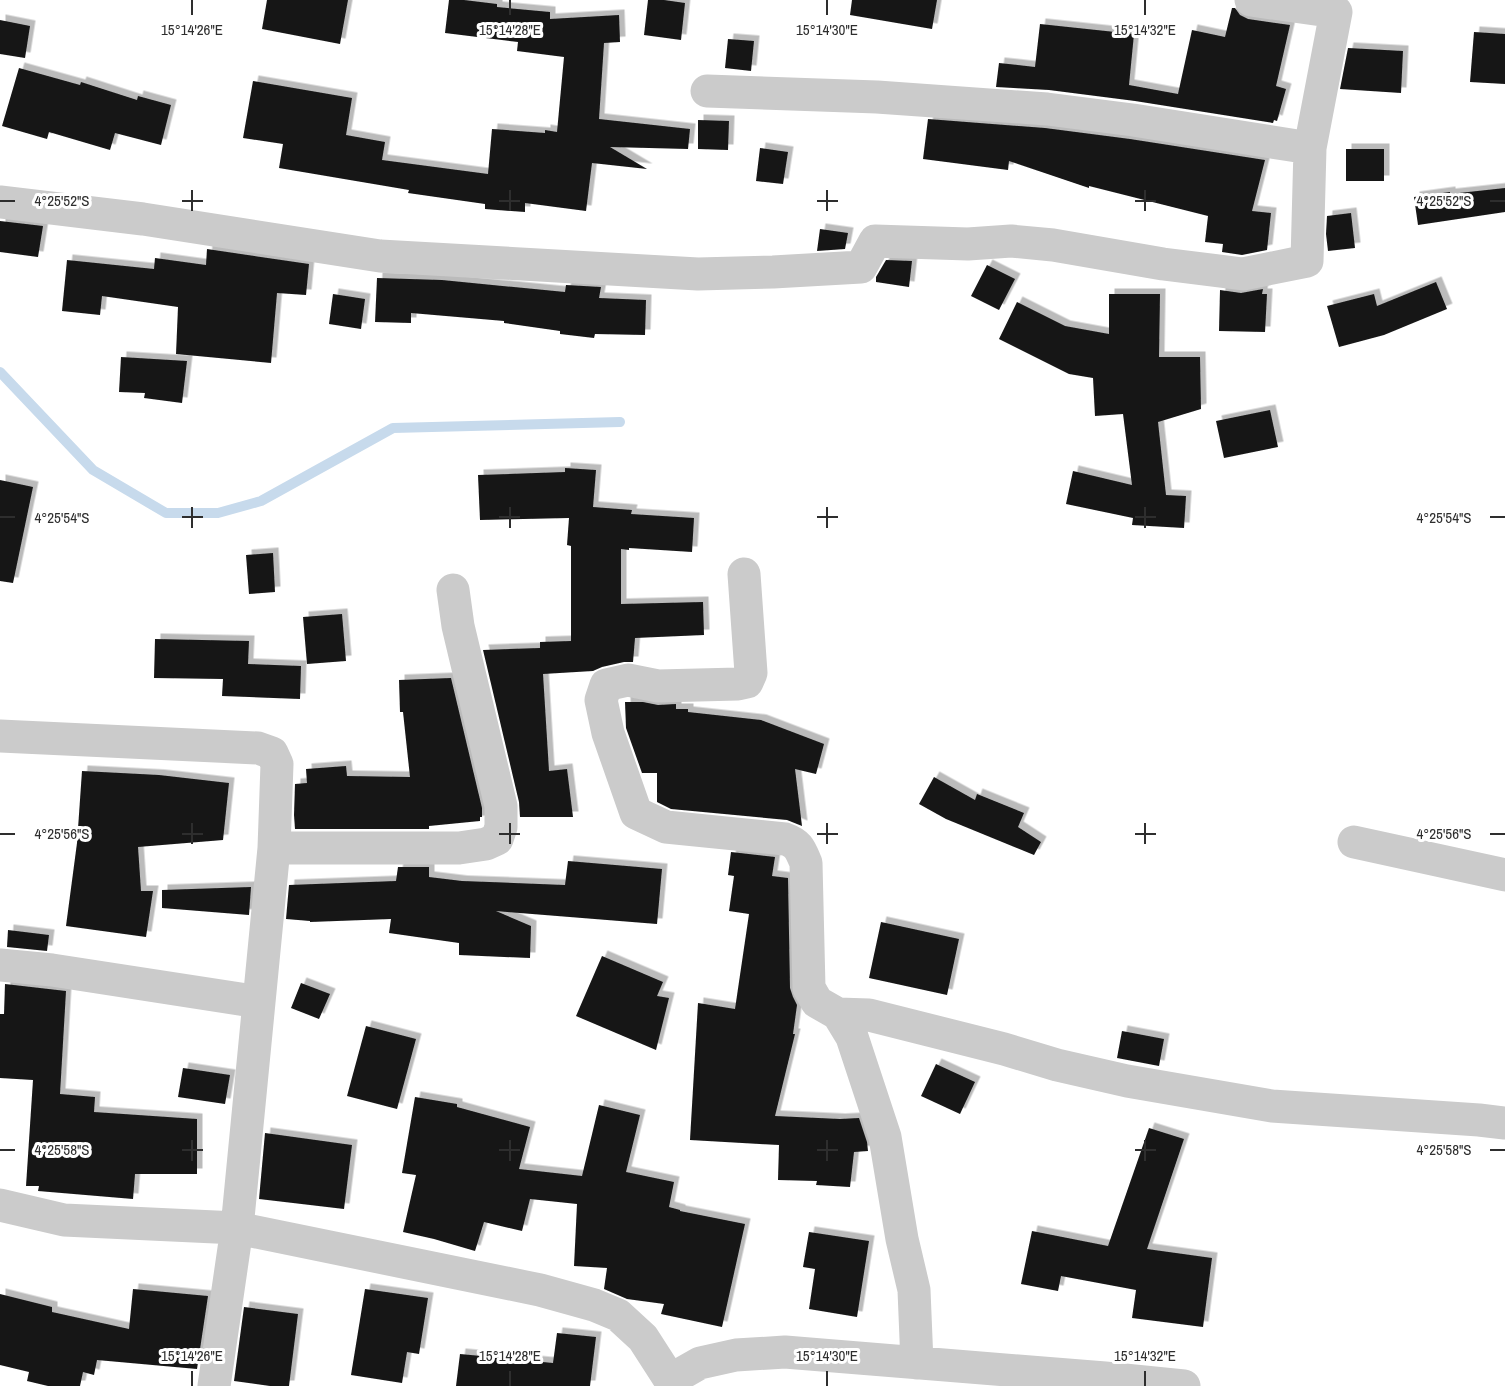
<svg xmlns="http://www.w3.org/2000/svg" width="1505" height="1386" viewBox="0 0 1505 1386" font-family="'Archivo Narrow',sans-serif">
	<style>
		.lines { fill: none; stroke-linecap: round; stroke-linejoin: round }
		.stream { stroke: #c7daec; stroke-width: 10 }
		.building { fill: #151515; filter: url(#shadow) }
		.minor { stroke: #cbcbcb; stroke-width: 33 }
		.ticks { fill: none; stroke: #2e2e2e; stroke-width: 2 }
		.ticks-label { font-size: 15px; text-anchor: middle; fill: #2e2e2e; stroke: #fff; stroke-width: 6; stroke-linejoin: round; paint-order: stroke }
	</style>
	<defs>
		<filter id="shadow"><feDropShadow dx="5.5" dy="-5.5" stdDeviation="0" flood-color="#0004"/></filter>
	</defs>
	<rect width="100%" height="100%" fill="#fff"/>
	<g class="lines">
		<path class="stream" d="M 0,372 L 93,470 L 166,513 L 218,513 L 261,501 L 393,428 L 620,422"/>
	</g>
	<path class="building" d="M 267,0 L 348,0 L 340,44 L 262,29 Z
		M 449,0 L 464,0 L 497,4 L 497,7 L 550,12 L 550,19 L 619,15 L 620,42 L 604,43 L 599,119 L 690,129 L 688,149 L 610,147 L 647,169 L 592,163 L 586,211 L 525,203 L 525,212 L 485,209 L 485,204 L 408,193 L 409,190 L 279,168 L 283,144 L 243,138 L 253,81 L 352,98 L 346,135 L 385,142 L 382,160 L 488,174 L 492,129 L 545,133 L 545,130 L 557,132 L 564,57 L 517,51 L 518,42 L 445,33 Z
		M 648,0 L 664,0 L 685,3 L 681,40 L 644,35 Z
		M 852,0 L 937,0 L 932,29 L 850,15 Z
		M 1232,8 L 1235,8 L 1240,15 L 1248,19 L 1290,25 L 1276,86 L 1286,89 L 1277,121 L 1274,120 L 1273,123 L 1135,101 L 1049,90 L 996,87 L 999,63 L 1035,67 L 1040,24 L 1134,34 L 1129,85 L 1178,94 L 1192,30 L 1225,37 Z
		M 0,20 L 30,26 L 25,58 L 0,54 Z
		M 1474,32 L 1505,34 L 1505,84 L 1470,82 Z
		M 728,39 L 754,41 L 751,71 L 725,68 Z
		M 1348,48 L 1403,51 L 1401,93 L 1340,89 Z
		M 19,68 L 80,85 L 81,82 L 137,100 L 138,96 L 171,105 L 161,145 L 115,133 L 110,150 L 49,132 L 47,139 L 2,126 Z
		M 928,119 L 1045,128 L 1130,139 L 1265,160 L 1252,211 L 1271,213 L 1267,250 L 1242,255 L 1222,252 L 1223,244 L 1205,242 L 1208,216 L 1089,186 L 1089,188 L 1009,161 L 1008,170 L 923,159 Z
		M 698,120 L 729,121 L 728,150 L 698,149 Z
		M 760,148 L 788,152 L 783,184 L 756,181 Z
		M 1346,149 L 1384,149 L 1384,181 L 1346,181 Z
		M 1505,188 L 1505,212 L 1418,225 L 1414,197 L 1450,192 L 1450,194 Z
		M 1351,213 L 1355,248 L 1328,251 L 1326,234 L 1327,216 Z
		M 0,221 L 43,226 L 38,257 L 0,252 Z
		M 820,229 L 848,233 L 845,249 L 817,251 Z
		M 207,249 L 309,264 L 306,295 L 277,293 L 271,363 L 176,354 L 178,307 L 102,296 L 100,315 L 62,311 L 67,260 L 154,269 L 155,258 L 206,265 Z
		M 886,260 L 912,261 L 909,287 L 876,282 L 876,277 Z
		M 987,265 L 1015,279 L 999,310 L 971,296 Z
		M 377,278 L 442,280 L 565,292 L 566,285 L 601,287 L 599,298 L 646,300 L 645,335 L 595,334 L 594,338 L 560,334 L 560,331 L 504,323 L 504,321 L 411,313 L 411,323 L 375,322 Z
		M 1436,282 L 1447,309 L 1384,335 L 1339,347 L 1327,306 L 1374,294 L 1377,306 Z
		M 1263,289 L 1262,294 L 1267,294 L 1265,332 L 1219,331 L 1220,290 L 1241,293 Z
		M 333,294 L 365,299 L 361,329 L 329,324 Z
		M 1109,294 L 1160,294 L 1159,357 L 1200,357 L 1201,409 L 1158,422 L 1166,495 L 1186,496 L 1184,528 L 1132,525 L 1133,518 L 1066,504 L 1073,471 L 1132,485 L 1123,414 L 1095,416 L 1093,378 L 1069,374 L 999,339 L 1017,302 L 1065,326 L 1109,334 Z
		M 121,357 L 187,361 L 182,403 L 144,398 L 145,393 L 119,392 Z
		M 1270,410 L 1278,447 L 1224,458 L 1216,421 Z
		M 565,468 L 596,470 L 593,507 L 632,510 L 631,514 L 694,518 L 692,552 L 629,548 L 629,550 L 621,549 L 621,604 L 703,602 L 704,635 L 635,638 L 633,662 L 624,662 L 602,667 L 593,671 L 543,674 L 549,771 L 567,769 L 573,817 L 520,817 L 519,802 L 483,650 L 540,648 L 540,642 L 571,641 L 571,546 L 567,545 L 569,518 L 480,520 L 478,475 L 565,472 Z
		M 0,480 L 33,487 L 13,583 L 0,581 Z
		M 273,553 L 275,592 L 249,594 L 246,555 Z
		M 342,614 L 346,661 L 307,664 L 303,617 Z
		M 155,639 L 249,641 L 248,664 L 301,666 L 300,699 L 222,696 L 223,679 L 154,678 Z
		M 451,678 L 482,808 L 482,817 L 480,817 L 480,821 L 429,826 L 429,829 L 295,829 L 294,815 L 295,784 L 307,783 L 306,769 L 346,766 L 347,776 L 410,777 L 403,712 L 400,712 L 399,680 Z
		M 625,702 L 643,702 L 658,705 L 676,704 L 676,709 L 688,709 L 688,712 L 761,720 L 824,744 L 816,774 L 795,769 L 802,826 L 787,820 L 671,809 L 657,802 L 657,773 L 642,773 L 626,728 Z
		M 82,771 L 159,775 L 229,783 L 223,840 L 138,847 L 141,891 L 153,891 L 146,937 L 66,926 L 77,843 Z
		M 934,777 L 975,800 L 977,794 L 1024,813 L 1018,827 L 1041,842 L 1034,855 L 946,819 L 919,804 Z
		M 731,852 L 775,857 L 772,876 L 788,878 L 790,988 L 793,997 L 797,1005 L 793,1034 L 795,1034 L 775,1116 L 840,1119 L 859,1118 L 867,1142 L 868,1151 L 854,1152 L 850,1187 L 816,1185 L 817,1181 L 778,1180 L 779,1145 L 690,1140 L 698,1003 L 735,1009 L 749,914 L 729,911 L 734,876 L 728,875 Z
		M 568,861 L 662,869 L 657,924 L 496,911 L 531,926 L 530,958 L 459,955 L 459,943 L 389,933 L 391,919 L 310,922 L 310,921 L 286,919 L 289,885 L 396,881 L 398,867 L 429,867 L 429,877 L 462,881 L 565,885 Z
		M 251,887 L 249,915 L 162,908 L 162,890 Z
		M 881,922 L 959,939 L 947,995 L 869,978 Z
		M 8,930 L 49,935 L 47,951 L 7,947 Z
		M 602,956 L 663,982 L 657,996 L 669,998 L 656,1050 L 576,1016 Z
		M 301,983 L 330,994 L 319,1019 L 291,1008 Z
		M 5,984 L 66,991 L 60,1094 L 95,1097 L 94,1112 L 197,1119 L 197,1174 L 135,1174 L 133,1199 L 38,1191 L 39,1186 L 26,1186 L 33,1080 L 0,1078 L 0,1014 L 4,1014 Z
		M 366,1026 L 416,1039 L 397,1109 L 347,1096 Z
		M 1122,1031 L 1164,1039 L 1159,1066 L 1117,1058 Z
		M 936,1064 L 975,1082 L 960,1114 L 921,1096 Z
		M 183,1068 L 230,1075 L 225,1104 L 178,1097 Z
		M 415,1097 L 457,1104 L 457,1107 L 530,1127 L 519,1169 L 582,1176 L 599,1105 L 640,1115 L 626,1172 L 674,1182 L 669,1207 L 680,1210 L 680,1211 L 745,1224 L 722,1327 L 661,1314 L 664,1304 L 627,1299 L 604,1289 L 607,1268 L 574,1266 L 577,1204 L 530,1199 L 522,1231 L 484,1222 L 475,1251 L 434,1239 L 403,1232 L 416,1175 L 402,1173 Z
		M 1149,1128 L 1184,1139 L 1147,1249 L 1212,1258 L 1203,1327 L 1132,1318 L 1136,1290 L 1061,1276 L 1058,1291 L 1021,1284 L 1032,1231 L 1108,1246 Z
		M 265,1133 L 352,1145 L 344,1209 L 259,1199 Z
		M 809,1232 L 869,1241 L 857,1317 L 809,1309 L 815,1269 L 803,1267 Z
		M 133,1289 L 208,1296 L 197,1369 L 97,1360 L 94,1375 L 83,1372 L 80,1386 L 48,1386 L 27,1381 L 29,1372 L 0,1365 L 0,1294 L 52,1307 L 52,1312 L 129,1329 Z
		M 365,1289 L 428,1298 L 419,1354 L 407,1352 L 402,1383 L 351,1375 Z
		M 244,1307 L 298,1314 L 289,1386 L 270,1386 L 234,1381 Z
		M 557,1333 L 596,1337 L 590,1386 L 456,1386 L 460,1354 L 553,1363 Z"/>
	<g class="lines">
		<path class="minor" d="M 707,91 L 877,97 L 1047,109 L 1133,120 L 1310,148
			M 0,202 L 143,219 L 380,256 L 698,274 L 773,272 L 861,267 L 875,241 L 968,244 L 1011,241 L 1053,245 L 1163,264 L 1243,274 L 1307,261 L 1310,148 L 1336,12 L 1251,0
			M 744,574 L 751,673 L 747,682 L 738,684 L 658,686 L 628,680 L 606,685 L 601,700 L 608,733 L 636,813 L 666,827 L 785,839 C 799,844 800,849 806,863 L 809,988 L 817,1002 L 838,1014 L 852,1037 L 885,1137 L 902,1239 L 914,1290 L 917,1363
			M 0,736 L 258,748 L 272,753 L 277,764 L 274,848 L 237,1228 L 214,1386
			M 1354,842 L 1505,875
			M 274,848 L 459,848 L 486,844 L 497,839 L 501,827 L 501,806 L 458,626 L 453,590
			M 0,965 L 52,970 L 259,1002
			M 838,1014 L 869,1015 L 1004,1049 L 1057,1065 L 1127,1081 L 1272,1106 L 1479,1120 L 1505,1123
			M 0,1205 L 64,1220 L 237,1228 L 540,1290 L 594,1305 L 618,1315 L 643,1338 L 670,1380 L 700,1363 L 736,1355 L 785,1352 L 1105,1378 L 1184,1386"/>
	</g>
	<path class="ticks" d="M 192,0 L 192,15M 510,0 L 510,15M 827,0 L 827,15M 1145,0 L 1145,15M 192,190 L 192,211M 510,190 L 510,211M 827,190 L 827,211M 1145,190 L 1145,211M 0,201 L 15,201M 182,201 L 203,201M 499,201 L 520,201M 817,201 L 838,201M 1135,201 L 1156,201M 1490,201 L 1505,201M 192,507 L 192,528M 510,507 L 510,528M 827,507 L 827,528M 1145,507 L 1145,528M 0,517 L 15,517M 182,517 L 203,517M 499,517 L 520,517M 817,517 L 838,517M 1135,517 L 1156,517M 1490,517 L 1505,517M 192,823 L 192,844M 510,823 L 510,844M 827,823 L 827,844M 1145,823 L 1145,844M 0,834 L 15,834M 182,834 L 203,834M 499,834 L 520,834M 817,834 L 838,834M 1135,834 L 1156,834M 1490,834 L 1505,834M 192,1140 L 192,1161M 510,1140 L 510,1161M 827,1140 L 827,1161M 1145,1140 L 1145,1161M 0,1150 L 15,1150M 182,1150 L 203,1150M 499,1150 L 520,1150M 817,1150 L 838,1150M 1135,1150 L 1156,1150M 1490,1150 L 1505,1150M 192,1371 L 192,1386M 510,1371 L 510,1386M 827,1371 L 827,1386M 1145,1371 L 1145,1386"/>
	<g class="ticks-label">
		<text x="192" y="35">15°14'26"E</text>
		<text x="510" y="35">15°14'28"E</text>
		<text x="827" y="35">15°14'30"E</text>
		<text x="1145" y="35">15°14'32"E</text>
		<text x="62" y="206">4°25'52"S</text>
		<text x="1444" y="206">4°25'52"S</text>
		<text x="62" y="523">4°25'54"S</text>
		<text x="1444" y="523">4°25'54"S</text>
		<text x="62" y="839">4°25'56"S</text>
		<text x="1444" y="839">4°25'56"S</text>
		<text x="62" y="1155">4°25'58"S</text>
		<text x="1444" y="1155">4°25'58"S</text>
		<text x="192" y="1361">15°14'26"E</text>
		<text x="510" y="1361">15°14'28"E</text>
		<text x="827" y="1361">15°14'30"E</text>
		<text x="1145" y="1361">15°14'32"E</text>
	</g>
</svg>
